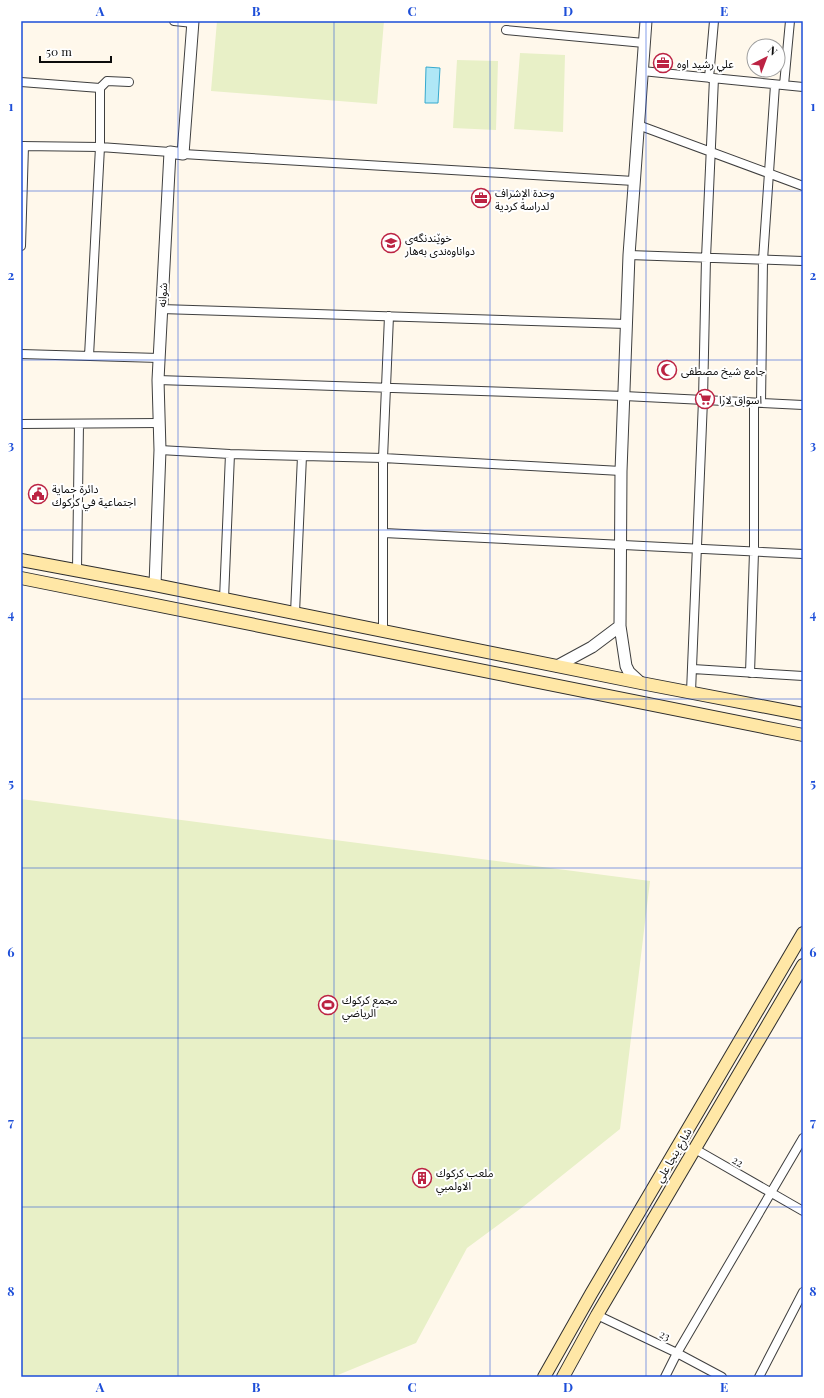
<svg xmlns="http://www.w3.org/2000/svg" width="824" height="1398" viewBox="0 0 824 1398" font-family="'Playfair Display','Noto Sans Arabic',serif">
	<style>
		.pitch { fill: #e8f0c7 }
		.water { fill: #afe7f6; stroke: #36a9ce }
		.lines { fill: none; stroke-linecap: round; stroke-linejoin: round }
		.minor-casing { stroke: #3f3f3f; stroke-width: 10 }
		.tertiary-casing { stroke: #3f3f3f; stroke-width: 13 }
		.secondary-casing { stroke: #2e2e2e; stroke-width: 14 }
		.minor { stroke: #fff; stroke-width: 8 }
		.tertiary { stroke: #fff; stroke-width: 11 }
		.secondary { stroke: #ffe7a6; stroke-width: 12 }
		.grid { fill: none; stroke: #1d4ed8; stroke-width: 1; stroke-opacity: 0.55 }
		.labels { text-anchor: middle; dominant-baseline: central; stroke-width: 4; stroke-linejoin: round; paint-order: stroke }
		.poi-label { font-size: 11px; fill: #0c0c0c; stroke: #fff; text-anchor: start }
		.street-label { font-size: 11px; fill: #0c0c0c; stroke: #fff }
		.neatline { fill: none; stroke: #1d4ed8; stroke-width: 1.5 }
		.grid-label { font-size: 13px; text-anchor: middle; font-weight: bold; fill: #1d4ed8 }
	</style>
	<rect width="100%" height="100%" fill="#fff8eb"/>
	<path class="pitch" d="M 217,21 L 384,21 L 377,104 L 211,91 Z
		M 520,53 L 565,55 L 563,132 L 514,129 Z
		M 457,60 L 498,61 L 496,130 L 453,128 Z
		M 21,799 L 650,881 L 620,1129 L 524,1206 L 467,1248 L 416,1343 L 333,1377 L 21,1377 Z"/>
	<path class="water" d="M 426,67 L 440,68 L 438,103 L 425,103 Z"/>
	<g class="lines">
		<defs>
			<path id="minor" d="M 174,21 L 193,23
				M 506,30 L 644,43
				M 642,71 L 803,87
				M 709,78 L 714,21
				M 21,82 L 100,88 L 107,81 L 129,82
				M 784,85 L 790,21
				M 638,125 L 803,186
				M 21,146 L 100,147 L 170,152
				M 183,154 L 634,181
				M 21,246 L 24,146
				M 629,255 L 803,261
				M 161,309 L 626,324
				M 21,354 L 159,358
				M 89,356 L 100,147 L 100,88
				M 158,380 L 624,396 L 803,405
				M 761,403 L 763,260 L 775,85
				M 21,424 L 159,423
				M 160,450 L 230,454 L 383,458 L 621,471
				M 384,533 L 803,554
				M 77,570 L 79,424
				M 224,599 L 230,454
				M 295,613 L 302,456
				M 383,631 L 383,458 L 389,316
				M 693,669 L 803,676
				M 750,673 L 754,552 L 754,403
				M 691,692 L 703,400 L 706,258 L 714,78
				M 695,1149 L 803,1211
				M 597,1315 L 677,1353 L 722,1377
				M 665,1377 L 677,1353 L 803,1138
				M 759,1377 L 803,1292"/>
			<path id="tertiary" d="M 155,585 L 160,450 L 158,380 L 170,152 L 183,154 L 193,21
				M 557,666 L 592,647 L 620,626
				M 641,683 L 629,672 L 626,666 L 620,626 L 621,471 L 629,255 L 646,21"/>
			<path id="secondary" d="M 21,560 L 155,585 L 641,683 L 803,714
				M 21,578 L 803,735
				M 544,1377 L 591,1294 L 803,933
				M 563,1377 L 597,1315 L 803,965"/>
		</defs>
		<use href="#minor" class="minor-casing"/>
		<use href="#tertiary" class="tertiary-casing"/>
		<use href="#secondary" class="secondary-casing"/>
		<use href="#minor" class="minor"/>
		<use href="#tertiary" class="tertiary"/>
		<use href="#secondary" class="secondary"/>
	</g>
	<path class="grid" d="M 178,21 L 178,1377M 334,21 L 334,1377M 490,21 L 490,1377M 646,21 L 646,1377M 21,191 L 803,191M 21,360 L 803,360M 21,530 L 803,530M 21,699 L 803,699M 21,868 L 803,868M 21,1038 L 803,1038M 21,1207 L 803,1207"/>
	<defs>
		<symbol id="office-ring" viewBox="-11 -11 22 22"><circle r="9.5" fill="#fff" stroke="#bc2343" stroke-width="1.5"/><path d="M-6-3h4V-5.5h4V-3h4V5H-6ZM-1-4.5V-3h2v-1.5ZM-6 0V1H6V0Z" fill="#bc2343"/></symbol>
		<symbol id="school-ring" viewBox="-11 -11 22 22"><circle r="9.5" fill="#fff" stroke="#bc2343" stroke-width="1.5"/><path d="M0-5L7-2L0 1L-7-2ZM-4 1L0 2.5L4 1V4Q0 6-4 4Z" fill="#bc2343"/></symbol>
		<symbol id="mosque-ring" viewBox="-11 -11 22 22"><circle r="9.5" fill="#fff" stroke="#bc2343" stroke-width="1.5"/><path d="M3.5-4.9A6 6 0 1 0 3.5 4.9A5 5 0 1 1 3.5-4.9Z" fill="#bc2343"/></symbol>
		<symbol id="supermarket-ring" viewBox="-11 -11 22 22"><circle r="9.5" fill="#fff" stroke="#bc2343" stroke-width="1.5"/><path d="M-6-5.5h2.5l.6 2H6L4.5 2H-2.5L-4.4-4H-6ZM-1.5 3.2a1.3 1.3 0 1 0 .1 0ZM3 3.2a1.3 1.3 0 1 0 .1 0Z" fill="#bc2343"/></symbol>
		<symbol id="civic-ring" viewBox="-11 -11 22 22"><circle r="9.5" fill="#fff" stroke="#bc2343" stroke-width="1.5"/><path d="M-.6-6.5H3V-4.5H.6V-3L4-1V1h2V6H-6V1h2V-1L-.6-3ZM-1.2 2.5V6h2.4V2.5Z" fill="#bc2343"/></symbol>
		<symbol id="stadium-ring" viewBox="-11 -11 22 22"><circle r="9.5" fill="#fff" stroke="#bc2343" stroke-width="1.5"/><path d="M0-5a6.5 5 0 1 0 0 10a6.5 5 0 1 0 0-10ZM-3.5-1.8h7v3.6h-7Z" fill="#bc2343"/></symbol>
		<symbol id="building-ring" viewBox="-11 -11 22 22"><circle r="9.5" fill="#fff" stroke="#bc2343" stroke-width="1.5"/><path d="M-4-6H4V6H1V3H-1V6H-4ZM-2.5-4.3h1.7v1.8h-1.7ZM.8-4.3h1.7v1.8H.8ZM-2.5-1h1.7V.8h-1.7ZM.8-1h1.7V.8H.8Z" fill="#bc2343"/></symbol>
	</defs>
	<g fill-rule="evenodd">
		<use href="#office-ring" x="652" y="52" width="22" height="22"/>
		<use href="#office-ring" x="470" y="187" width="22" height="22"/>
		<use href="#school-ring" x="380" y="232" width="22" height="22"/>
		<use href="#mosque-ring" x="656" y="359" width="22" height="22"/>
		<use href="#supermarket-ring" x="694" y="388" width="22" height="22"/>
		<use href="#civic-ring" x="27" y="483" width="22" height="22"/>
		<use href="#stadium-ring" x="317" y="994" width="22" height="22"/>
		<use href="#building-ring" x="411" y="1167" width="22" height="22"/>
	</g>
	<g class="labels">
		<g class="poi-label">
			<text x="677" y="63">علي رشيد اوه</text>
			<text x="495" y="192">وحدة الإشراف<tspan x="495" dy="13">لدراسة كردية</tspan></text>
			<text x="405" y="237">خوێندنگەی<tspan x="405" dy="13">دواناوەندی بەهار</tspan></text>
			<text x="681" y="370">جامع شيخ مصطفى</text>
			<text x="719" y="399">اسواق لارا</text>
			<text x="52" y="488">دائرة حماية<tspan x="52" dy="13">اجتماعية في كركوك</tspan></text>
			<text x="342" y="999">مجمع كركوك<tspan x="342" dy="13">الرياضي</tspan></text>
			<text x="436" y="1172">ملعب كركوك<tspan x="436" dy="13">الاولمبي</tspan></text>
		</g>
		<g class="street-label">
			<text transform="translate(162 295) rotate(-87)">شوانە</text>
			<text transform="translate(673 1155) rotate(-60)">شارع بنجا علي</text>
			<text transform="translate(738 1161) rotate(30)">22</text>
			<text transform="translate(665 1335) rotate(26)">23</text>
		</g>
	</g>
	<rect width="824" height="1398" fill="none" stroke="#ffffff" stroke-width="44"/>
	<g transform="translate(766 58) rotate(42)"><circle r="19" fill="#ffffff" stroke="#9e9e9e"/>
	<path d="M0-3L7 15L0 10L-7 15Z" fill="#bc2343"/>
	<text y="-6" font-size="11" font-weight="bold" text-anchor="middle" fill="#0c0c0c">N</text>
	</g>
	<path d="M40 56v6h71v-6" fill="none" stroke="#0c0c0c" stroke-width="2"/>
	<text x="46" y="56" font-size="12" fill="#0c0c0c" stroke="#ffffff" stroke-width="3" paint-order="stroke">50 m</text>
	<rect x="22" y="22" width="780" height="1354" class="neatline"/>
	<g class="grid-label">
		<text x="100" y="16">A</text>
		<text x="256" y="16">B</text>
		<text x="412" y="16">C</text>
		<text x="568" y="16">D</text>
		<text x="724" y="16">E</text>
		<text x="11" y="111">1</text>
		<text x="813" y="111">1</text>
		<text x="11" y="280">2</text>
		<text x="813" y="280">2</text>
		<text x="11" y="450">3</text>
		<text x="813" y="450">3</text>
		<text x="11" y="619">4</text>
		<text x="813" y="619">4</text>
		<text x="11" y="788">5</text>
		<text x="813" y="788">5</text>
		<text x="11" y="957">6</text>
		<text x="813" y="957">6</text>
		<text x="11" y="1127">7</text>
		<text x="813" y="1127">7</text>
		<text x="11" y="1296">8</text>
		<text x="813" y="1296">8</text>
		<text x="100" y="1392">A</text>
		<text x="256" y="1392">B</text>
		<text x="412" y="1392">C</text>
		<text x="568" y="1392">D</text>
		<text x="724" y="1392">E</text>
	</g>
</svg>
